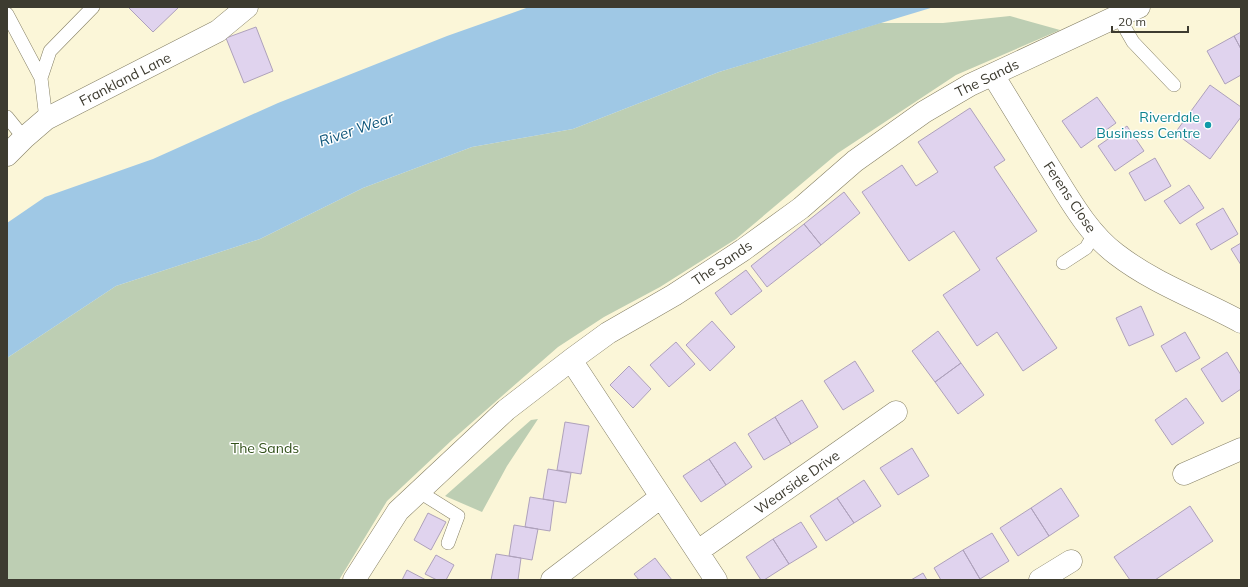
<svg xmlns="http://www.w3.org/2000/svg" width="1248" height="587" viewBox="0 0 1248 587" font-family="Mulish,sans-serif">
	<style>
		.green { fill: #bdceb3 }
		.water { fill: #9fc8e5 }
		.building { fill: #e0d3ee; stroke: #aea1bb }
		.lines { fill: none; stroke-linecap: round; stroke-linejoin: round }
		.lane-casing { stroke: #868066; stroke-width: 14 }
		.street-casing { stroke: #868066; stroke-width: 23 }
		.lane { stroke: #fff; stroke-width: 13 }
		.street { stroke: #fff; stroke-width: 22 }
		.culture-dot { fill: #0f9aa8; stroke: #fff; stroke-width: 1.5 }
		.labels { text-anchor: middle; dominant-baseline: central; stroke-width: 3; stroke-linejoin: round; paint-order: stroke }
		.street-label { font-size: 14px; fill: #3d3b30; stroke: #fff }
		.culture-label { font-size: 14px; fill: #0d838f; stroke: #fff; text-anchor: end }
		.park-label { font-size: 14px; fill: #315019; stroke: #fff }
		.water-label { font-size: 15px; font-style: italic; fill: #0f567b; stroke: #fff }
	</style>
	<rect width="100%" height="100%" fill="#fbf6d8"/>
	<path class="green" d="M 1010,16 L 1060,30 L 956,75 L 838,153 L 736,239 L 660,287 L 604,317 L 558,347 L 452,440 L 387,501 L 339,580 L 7,580 L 7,358 L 116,286 L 260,239 L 363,188 L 472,147 L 573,129 L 719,72 L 880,23 L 943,23 Z
		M 538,419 L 507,466 L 482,512 L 445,496 L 531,420 Z"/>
	<path class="water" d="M 529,7 L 934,7 L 719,72 L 573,129 L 472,147 L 363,188 L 260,239 L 116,286 L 7,358 L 7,223 L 45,197 L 153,159 L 278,103 L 447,36 Z"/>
	<path class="building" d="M 128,7 L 179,7 L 153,32 Z
		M 256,27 L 273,71 L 244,83 L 226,38 Z
		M 1241,32 L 1241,49 L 1234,36 Z
		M 1234,36 L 1241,49 L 1241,75 L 1225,84 L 1207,51 Z
		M 1210,85 L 1241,107 L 1241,117 L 1210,159 L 1175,133 Z
		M 1097,97 L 1116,123 L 1081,148 L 1062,121 Z
		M 970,108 L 1005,160 L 994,167 L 1037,231 L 996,258 L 1057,348 L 1023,371 L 997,332 L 977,346 L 943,295 L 980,270 L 954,231 L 909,261 L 862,192 L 902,165 L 916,186 L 938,172 L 918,142 Z
		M 1127,126 L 1144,151 L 1115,171 L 1098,146 Z
		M 1155,158 L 1171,186 L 1145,201 L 1129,173 Z
		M 1189,185 L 1204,208 L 1180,224 L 1164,201 Z
		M 844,192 L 860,213 L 821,245 L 804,224 Z
		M 1223,208 L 1238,234 L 1211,250 L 1196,224 Z
		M 804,224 L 821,245 L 767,287 L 751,266 Z
		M 1241,243 L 1241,265 L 1231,249 Z
		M 746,270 L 762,291 L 731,315 L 715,293 Z
		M 1141,306 L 1154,335 L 1129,346 L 1116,318 Z
		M 712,321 L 735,347 L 710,371 L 686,345 Z
		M 938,331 L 961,363 L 935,382 L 912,351 Z
		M 1185,332 L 1200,358 L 1176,372 L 1161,346 Z
		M 676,342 L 695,364 L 669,387 L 650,365 Z
		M 1227,352 L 1241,375 L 1241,389 L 1222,402 L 1201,369 Z
		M 855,361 L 874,391 L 843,410 L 824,381 Z
		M 961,363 L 984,395 L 958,414 L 935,382 Z
		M 629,366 L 651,389 L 633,408 L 610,385 Z
		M 1186,398 L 1204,423 L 1172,445 L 1155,420 Z
		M 802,400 L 818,427 L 791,444 L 775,417 Z
		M 775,417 L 791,444 L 764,460 L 748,434 Z
		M 565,422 L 589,426 L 581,474 L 557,470 Z
		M 735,442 L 752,467 L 726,485 L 709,459 Z
		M 912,448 L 929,476 L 898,495 L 880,468 Z
		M 709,459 L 726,485 L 701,502 L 683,476 Z
		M 548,469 L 571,473 L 566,503 L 543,499 Z
		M 864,480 L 881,506 L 854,523 L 837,498 Z
		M 1061,488 L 1079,516 L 1049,536 L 1031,508 Z
		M 530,497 L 554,501 L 550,531 L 525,527 Z
		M 837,498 L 854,523 L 826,541 L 810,516 Z
		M 1190,506 L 1213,541 L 1155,580 L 1130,580 L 1114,557 Z
		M 1031,508 L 1049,536 L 1018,556 L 1000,528 Z
		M 428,513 L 446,522 L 431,550 L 414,540 Z
		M 801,522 L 817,547 L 789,564 L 773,539 Z
		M 514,525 L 538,529 L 532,560 L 509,556 Z
		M 992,533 L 1009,561 L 980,579 L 963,550 Z
		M 773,539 L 789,564 L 764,580 L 761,580 L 746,557 Z
		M 963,550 L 980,579 L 978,580 L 941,580 L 934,568 Z
		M 496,554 L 521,558 L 518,580 L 491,580 Z
		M 436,555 L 454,565 L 446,580 L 437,580 L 425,574 Z
		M 655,558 L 661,566 L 672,580 L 639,580 L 634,574 Z
		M 407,570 L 426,580 L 402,580 Z
		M 923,573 L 927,580 L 911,580 Z"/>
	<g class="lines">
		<defs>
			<path id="lane" d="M 7,14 L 41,78
				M 1118,16 L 1133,42 L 1174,85
				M 7,117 L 24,138
				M 46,119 L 41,78 L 50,51 L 93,7
				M 1063,263 L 1086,248 L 1094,234
				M 418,491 L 458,516 L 448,543"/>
			<path id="street" d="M 993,75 C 1012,106 1031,137 1050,168 C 1069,198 1087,232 1116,254 C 1155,284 1199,299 1241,322
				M 7,155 L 24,138 L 46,119 L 218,31 L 247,7
				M 571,360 L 716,580
				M 1184,474 L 1241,449
				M 698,551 L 896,412
				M 354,580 L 398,511 L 506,410 L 571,360 L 608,333 L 674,295 L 743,250 L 801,208 L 855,161 L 924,112 L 970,85 L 1118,16 L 1139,7
				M 552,580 L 661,497
				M 1040,580 L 1071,561"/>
		</defs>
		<use href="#lane" class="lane-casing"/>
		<use href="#street" class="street-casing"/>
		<use href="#lane" class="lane"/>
		<use href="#street" class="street"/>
	</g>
	<circle class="culture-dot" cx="1208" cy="125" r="4"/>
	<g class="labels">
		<g class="street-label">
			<text transform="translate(987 78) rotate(-26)">The Sands</text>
			<text transform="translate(125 79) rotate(-27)">Frankland Lane</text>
			<text transform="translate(1070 197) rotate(56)">Ferens Close</text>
			<text transform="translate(722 263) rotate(-34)">The Sands</text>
			<text transform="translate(797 482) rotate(-35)">Wearside Drive</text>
		</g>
		<g class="culture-label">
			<text x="1200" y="117">Riverdale<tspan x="1200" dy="16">Business Centre</tspan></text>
		</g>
		<g class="park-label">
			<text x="265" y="448">The Sands</text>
		</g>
		<g class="water-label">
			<text transform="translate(356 129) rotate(-19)">River Wear</text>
		</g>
	</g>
	<rect width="1248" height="587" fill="none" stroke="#3d3b30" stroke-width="16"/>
	<path d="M1112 26v6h76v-6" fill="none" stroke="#3d3b30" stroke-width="2"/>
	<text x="1118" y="26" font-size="12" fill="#3d3b30" stroke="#ffffff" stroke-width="3" paint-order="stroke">20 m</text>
</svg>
